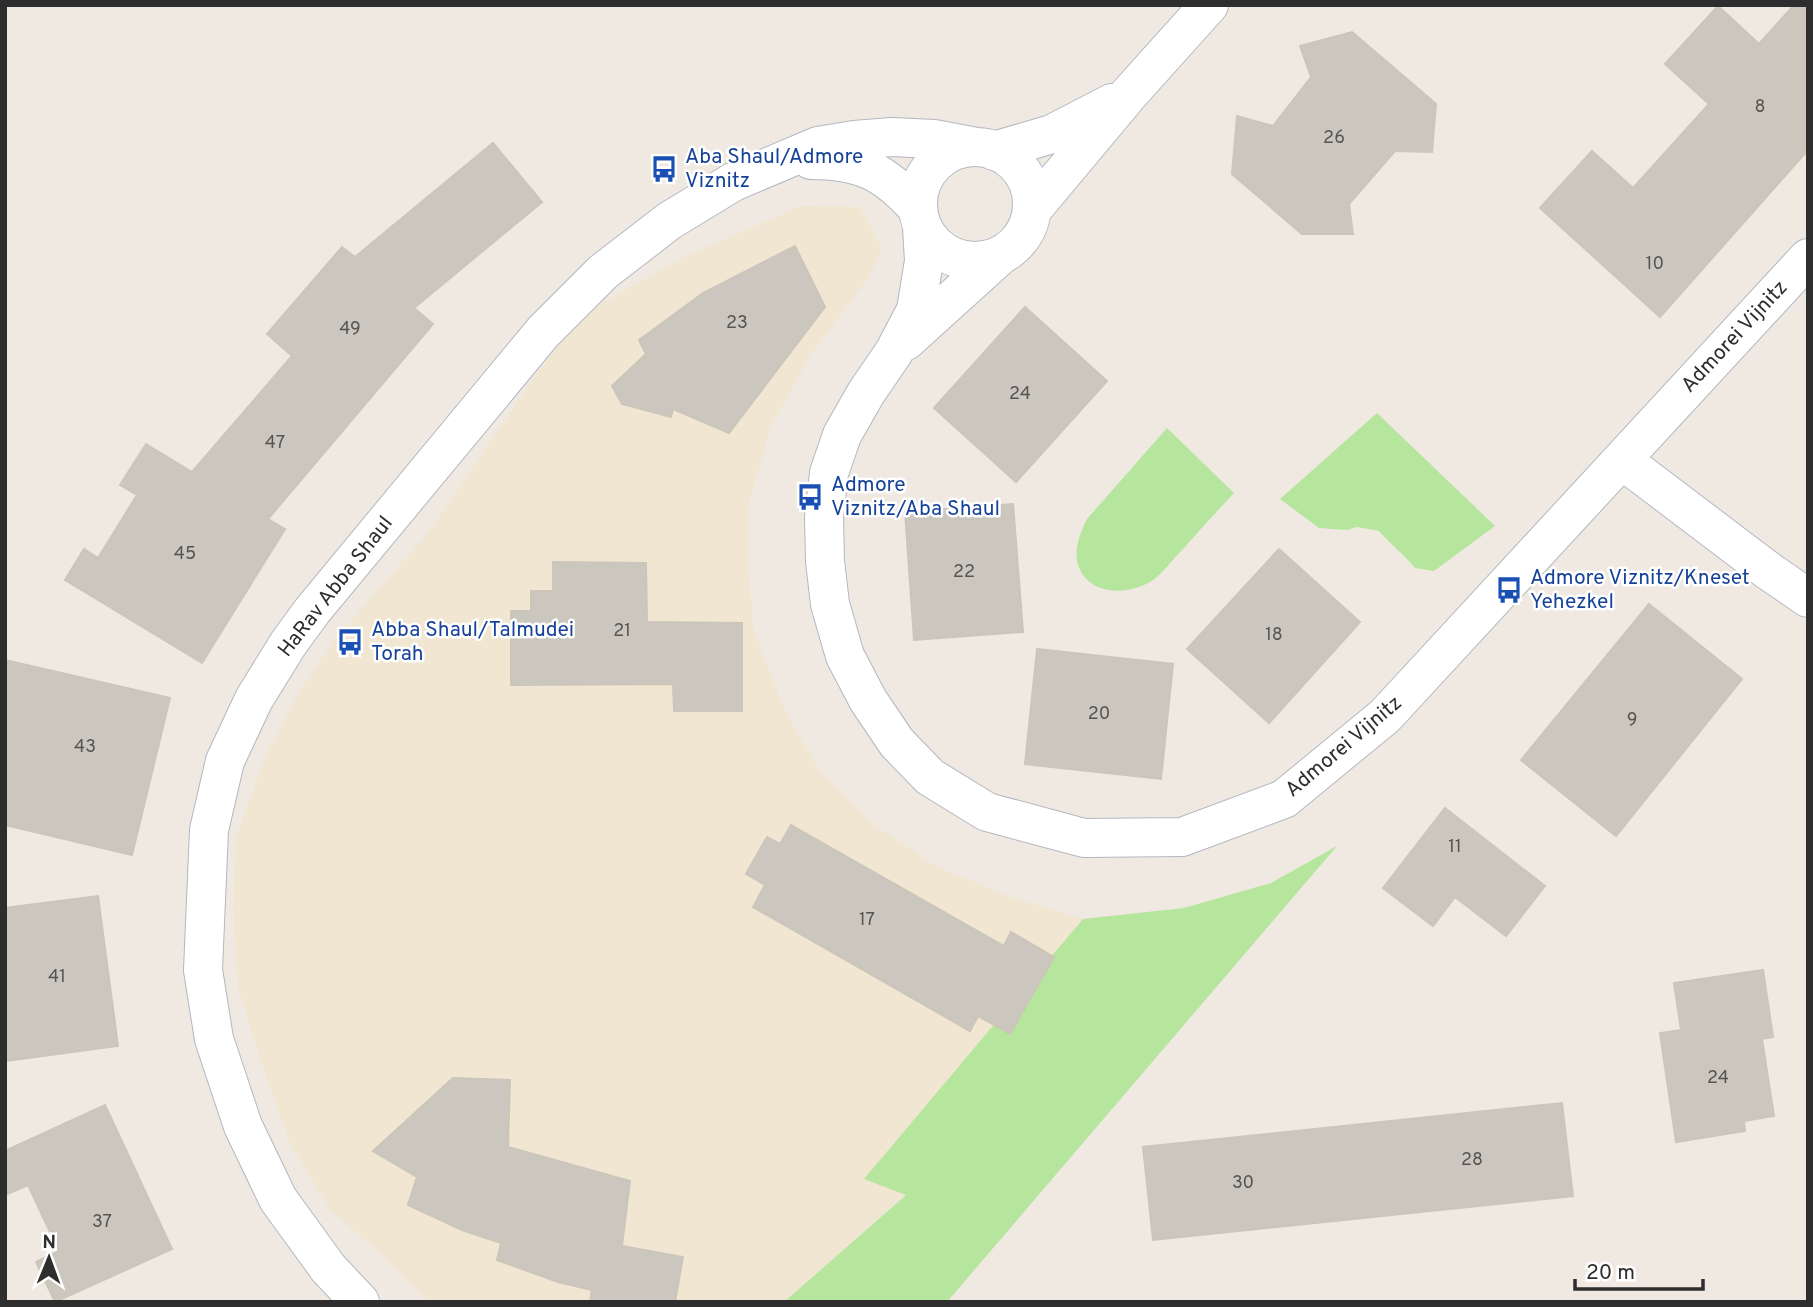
<svg xmlns="http://www.w3.org/2000/svg" width="1813" height="1307" viewBox="0 0 1813 1307" font-family="Overpass,sans-serif">
	<style>
		.education { fill: #f0e6d1 }
		.green { fill: #b6e59e }
		.building { fill: #cbc7bf; stroke: #cbc5ba; stroke-width: 2 }
		.lines { fill: none; stroke-linecap: round; stroke-linejoin: round }
		.minor-casing { stroke: #b4b7c1; stroke-width: 40 }
		.minor { stroke: #fff; stroke-width: 38 }
		.labels { text-anchor: middle; dominant-baseline: central; stroke-width: 5; stroke-linejoin: round; paint-order: stroke }
		.number-label { font-size: 18px; fill: #555452 }
		.transit-label { font-size: 21px; fill: #164399; stroke: #fff; text-anchor: start }
		.street-label { font-size: 21px; fill: #2e2e2e; stroke: #fff }
	</style>
	<rect width="100%" height="100%" fill="#efe9e1"/>
	<path class="education" d="M 801,206 L 860,207 L 882,250 L 868,279 L 810,356 L 770,428 L 748,508 L 747,554 L 754,631 L 785,711 L 820,771 L 869,821 L 938,867 L 1010,897 L 1083,919 L 879,1174 L 906,1194 L 784,1302 L 428,1302 L 372,1246 L 330,1210 L 290,1143 L 260,1059 L 238,987 L 233,907 L 236,838 L 267,752 L 302,687 L 334,640 L 428,533 L 538,372 L 585,313 L 684,257 Z"/>
	<path class="green" d="M 1377,413 L 1495,526 L 1434,571 L 1415,568 C 1404,554 1390,544 1379,531 L 1357,527 L 1347,530 L 1319,528 L 1280,499 Z
		M 1167,428 L 1234,493 C 1217,511 1200,530 1183,549 C 1174,558 1166,569 1157,577 C 1138,593 1099,598 1083,575 C 1071,558 1078,537 1087,519 Z
		M 1337,846 L 947,1302 L 784,1302 L 906,1195 L 864,1179 L 1083,919 L 1184,908 L 1271,883 Z"/>
	<path class="building" d="M 1794,5 L 1808,5 L 1808,150 L 1660,317 L 1540,208 L 1592,151 L 1633,188 L 1709,104 L 1665,64 L 1718,6 L 1759,44 Z
		M 1352,32 L 1436,104 L 1432,152 L 1395,151 L 1349,204 L 1353,234 L 1302,234 L 1232,174 L 1237,116 L 1273,126 L 1311,77 L 1300,46 Z
		M 493,143 L 542,202 L 414,308 L 433,324 L 268,519 L 285,529 L 202,663 L 65,580 L 84,549 L 98,558 L 137,495 L 120,485 L 146,444 L 192,472 L 292,356 L 267,334 L 342,247 L 355,257 Z
		M 795,246 L 825,307 L 729,433 L 673,409 L 671,417 L 622,404 L 612,386 L 646,354 L 639,340 L 703,293 Z
		M 1025,307 L 1107,381 L 1016,482 L 934,408 Z
		M 1013,504 L 1023,632 L 914,640 L 905,512 Z
		M 1279,549 L 1360,622 L 1269,723 L 1187,649 Z
		M 553,562 L 646,563 L 647,622 L 742,623 L 742,711 L 674,711 L 673,684 L 511,685 L 511,611 L 531,611 L 531,591 L 553,591 Z
		M 1649,604 L 1742,679 L 1616,836 L 1521,760 Z
		M 1037,649 L 1173,664 L 1161,779 L 1025,764 Z
		M 5,660 L 170,698 L 132,855 L 5,825 Z
		M 1445,808 L 1545,886 L 1506,936 L 1455,897 L 1433,926 L 1383,888 Z
		M 791,825 L 1004,946 L 1011,932 L 1054,957 L 1010,1034 L 978,1016 L 970,1031 L 753,907 L 765,885 L 746,874 L 767,837 L 780,844 Z
		M 98,896 L 118,1046 L 5,1061 L 5,908 Z
		M 1763,970 L 1773,1037 L 1762,1039 L 1774,1116 L 1744,1121 L 1745,1131 L 1676,1142 L 1660,1033 L 1681,1030 L 1674,983 Z
		M 453,1078 L 510,1080 L 508,1147 L 630,1181 L 622,1246 L 683,1257 L 675,1302 L 590,1302 L 592,1290 L 558,1282 L 497,1260 L 501,1243 L 462,1230 L 408,1205 L 417,1177 L 373,1151 Z
		M 1562,1103 L 1573,1196 L 1153,1240 L 1143,1147 Z
		M 105,1105 L 172,1249 L 55,1302 L 36,1262 L 59,1251 L 28,1185 L 5,1195 L 5,1151 Z"/>
	<g class="lines">
		<defs>
			<path id="minor" d="M918 204a57 57 0 1 1 114 0a57 57 0 1 1-114 0Z
				M 994,151 L 1052,134 L 1112,103
				M 811,160 C 861,160 885,172 918,209
				M 1032,210 L 1129,94 L 1209,5
				M 922,227 L 924,261 L 916,310 L 894,352 L 866,393 L 842,435 L 829,473 L 824,517 L 825,561 L 830,604 L 845,656 L 868,700 L 897,743 L 930,777 L 987,812 L 1084,838 L 1182,837 L 1284,799 L 1385,716 L 1808,258
				M 906,341 L 1001,255
				M 1622,460 L 1770,572 L 1808,598
				M 360,1302 L 328,1268 L 278,1199 L 243,1126 L 214,1039 L 203,970 L 209,830 L 225,761 L 254,699 L 288,644 L 312,611 L 543,332 L 603,272 L 669,221 L 733,182 L 818,146 L 854,140 L 892,137 L 934,139 L 976,147"/>
		</defs>
		<use href="#minor" class="minor-casing"/>
		<use href="#minor" class="minor"/>
	</g>
	<defs>
		<symbol id="bus-bare" viewBox="-9 -9 18 18"><path d="M-5-6H5V4H4V6H2V4H-2V6H-4V4H-5ZM-3.5-4V0h7V-4ZM-3.5 1.2v1.5H-2V1.2ZM2 1.2v1.5H3.5V1.2Z" fill="#1a4fb4" stroke="#fff" stroke-width="2.5" paint-order="stroke"/></symbol>
	</defs>
	<g fill-rule="evenodd">
		<use href="#bus-bare" x="645" y="150" width="38" height="38"/>
		<use href="#bus-bare" x="791" y="478" width="38" height="38"/>
		<use href="#bus-bare" x="1490" y="571" width="38" height="38"/>
		<use href="#bus-bare" x="331" y="623" width="38" height="38"/>
	</g>
	<g class="labels">
		<g class="number-label">
			<text x="1760" y="107">8</text>
			<text x="1334" y="138">26</text>
			<text x="1655" y="264">10</text>
			<text x="737" y="323">23</text>
			<text x="350" y="329">49</text>
			<text x="1020" y="394">24</text>
			<text x="275" y="443">47</text>
			<text x="185" y="554">45</text>
			<text x="964" y="572">22</text>
			<text x="622" y="631">21</text>
			<text x="1274" y="635">18</text>
			<text x="1099" y="714">20</text>
			<text x="1632" y="720">9</text>
			<text x="85" y="747">43</text>
			<text x="1455" y="847">11</text>
			<text x="867" y="920">17</text>
			<text x="57" y="977">41</text>
			<text x="1718" y="1078">24</text>
			<text x="1472" y="1160">28</text>
			<text x="1243" y="1183">30</text>
			<text x="102" y="1222">37</text>
		</g>
		<g class="transit-label">
			<text x="685" y="157">Aba Shaul/Admore<tspan x="685" dy="24">Viznitz</tspan></text>
			<text x="831" y="485">Admore<tspan x="831" dy="24">Viznitz/Aba Shaul</tspan></text>
			<text x="1530" y="578">Admore Viznitz/Kneset<tspan x="1530" dy="24">Yehezkel</tspan></text>
			<text x="371" y="630">Abba Shaul/Talmudei<tspan x="371" dy="24">Torah</tspan></text>
		</g>
		<g class="street-label">
			<text transform="translate(1735 337) rotate(-47)">Admorei Vijnitz</text>
			<text transform="translate(336 587) rotate(-52)">HaRav Abba Shaul</text>
			<text transform="translate(1344 747) rotate(-40)">Admorei Vijnitz</text>
		</g>
	</g>
	<rect width="1813" height="1307" fill="none" stroke="#2e2e2e" stroke-width="14"/>
	<g transform="translate(49 1258) rotate(1)" stroke="#ffffff" stroke-width="5" paint-order="stroke">
	<path d="M0-5L12 26L0 18L-12 26Z" fill="#2e2e2e"/>
	<text y="-10" font-size="19" font-weight="bold" text-anchor="middle" fill="#2e2e2e">N</text>
	</g>
	<path d="M1575 1279v10h128v-10" fill="none" stroke="#2e2e2e" stroke-width="3.5"/>
	<text x="1586" y="1279" font-size="21" fill="#2e2e2e" stroke="#ffffff" stroke-width="5" paint-order="stroke">20 m</text>
</svg>
